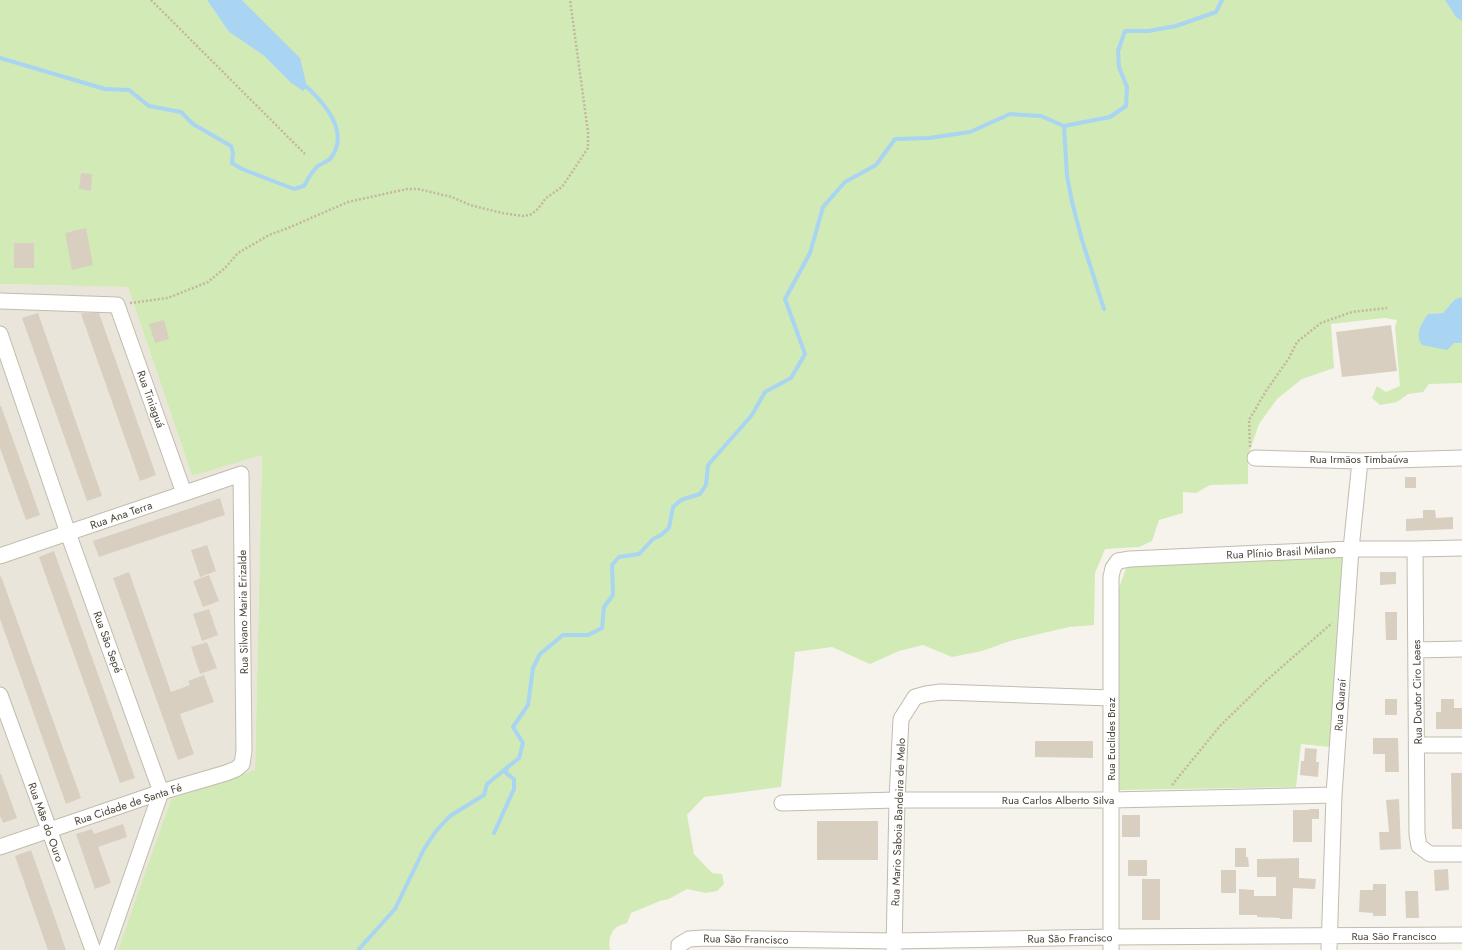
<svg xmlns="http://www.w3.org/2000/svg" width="1462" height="950" viewBox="0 0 1462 950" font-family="Jost,sans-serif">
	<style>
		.residential { fill: #eae5da }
		.green { fill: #d2eab5 }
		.water { fill: #a9d4f2 }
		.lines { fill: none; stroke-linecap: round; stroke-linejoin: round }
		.stream { stroke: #a9d4f2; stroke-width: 4 }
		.building { fill: #d8cfc1 }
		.street-casing { stroke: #c2bbae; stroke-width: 17 }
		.path { stroke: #c4b79f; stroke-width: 2.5; stroke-dasharray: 2 2; stroke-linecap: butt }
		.street { stroke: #fff; stroke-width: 15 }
		.labels { text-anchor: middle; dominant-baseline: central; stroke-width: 3; stroke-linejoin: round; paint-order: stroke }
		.street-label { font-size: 11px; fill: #4b4439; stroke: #fff }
	</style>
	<rect width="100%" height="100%" fill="#f6f3ec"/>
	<path class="residential" d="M 0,284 L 128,287 L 192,476 L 262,454 L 255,771 L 171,799 L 118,950 L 0,950 Z"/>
	<path class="green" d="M 0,0 L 207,0 L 229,32 L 263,55 L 290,82 L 299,58 L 242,0 L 1446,0 L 1462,17 L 1462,297 L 1455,299 L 1443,313 L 1428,314 L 1454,343 L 1462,343 L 1462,383 L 1429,384 L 1423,392 L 1408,394 L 1397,402 L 1380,405 L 1372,398 L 1377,386 L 1386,392 L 1400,386 L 1395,327 L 1397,320 L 1384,318 L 1331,324 L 1334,368 L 1302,379 L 1277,399 L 1259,424 L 1248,456 L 1248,484 L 1210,485 L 1196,493 L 1183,492 L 1183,513 L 1159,520 L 1152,541 L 1139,547 L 1105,549 L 1095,573 L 1094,625 L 1069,627 L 1010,641 L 982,651 L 952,657 L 923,645 L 899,651 L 870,664 L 832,647 L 795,652 L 781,787 L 704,797 L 687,815 L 694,854 L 712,873 L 722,874 L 724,884 L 717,891 L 706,893 L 687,889 L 669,899 L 660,901 L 631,913 L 627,923 C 624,924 620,925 617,927 C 610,932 608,942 610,950 L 118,950 L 171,799 L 255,770 L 262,455 L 192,476 L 128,287 L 0,284 Z
		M 1344,555 L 1331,747 L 1301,744 L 1296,787 L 1119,790 L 1119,588 L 1126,568 L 1145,562 Z"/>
	<path class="water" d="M 207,0 L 242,0 L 300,58 L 307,87 L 303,91 L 290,82 L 263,55 L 229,32 Z
		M 1445,0 L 1462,0 L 1462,21 L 1456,17 Z
		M 1462,297 L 1462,343 L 1454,343 L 1447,350 L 1422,345 C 1414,334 1422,323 1428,314 L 1443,313 L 1455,299 Z"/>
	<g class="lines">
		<path class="stream" d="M 0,58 L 105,89 L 129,90 L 149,106 L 181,112 L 193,124 L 231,146 L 233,153 L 232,163 L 242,169 L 294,189 L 304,186 C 308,179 311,172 318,166 C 322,163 327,162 331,158 C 350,132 325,104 307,87
			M 1064,126 L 1067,176 L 1072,202 L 1082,240 L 1104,309
			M 494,833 L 514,789 L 514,779 L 506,773 L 507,767
			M 359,949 L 395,909 L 424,849 L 436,831 L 450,816 L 484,795 L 487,784 L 519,758 L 523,743 L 513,727 L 528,705 L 533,668 L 540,654 L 563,635 L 588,635 L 602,628 L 604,607 L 613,595 L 612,565 L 619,557 L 639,554 L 653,539 L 661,535 L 669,528 L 673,507 L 681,500 L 700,494 L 706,485 L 708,465 L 752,415 L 765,392 L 791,378 L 805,354 L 785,299 L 810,253 L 823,207 L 845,182 L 876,165 L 895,139 L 929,138 L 970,132 L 1010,114 L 1041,116 L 1064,126 L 1110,117 L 1126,106 L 1127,87 L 1119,67 L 1118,51 L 1125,31 L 1148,31 L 1176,26 L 1216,12 L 1222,0"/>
	</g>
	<path class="building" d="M 81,173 L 92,174 L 91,191 L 79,189 Z
		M 86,228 L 93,265 L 72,270 L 65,233 Z
		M 14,243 L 34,243 L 34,268 L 14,268 Z
		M 38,313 L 102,496 L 87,501 L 22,318 Z
		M 84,313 L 99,313 L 156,475 L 140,481 L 81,314 Z
		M 164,320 L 169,339 L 155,343 L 149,324 Z
		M 1391,325 L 1397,371 L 1342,377 L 1336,332 Z
		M 0,406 L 1,406 L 40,515 L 26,520 L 0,448 Z
		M 1405,477 L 1416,477 L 1416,488 L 1405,488 Z
		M 220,498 L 225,515 L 99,557 L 93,541 Z
		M 1423,510 L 1435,510 L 1436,518 L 1453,517 L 1453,529 L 1406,531 L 1406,519 L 1423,518 Z
		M 207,545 L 216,571 L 200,577 L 191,550 Z
		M 54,551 L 135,778 L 120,783 L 39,557 Z
		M 129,572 L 171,692 L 190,685 L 188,681 L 204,675 L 214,702 L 180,714 L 194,754 L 178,760 L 113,578 Z
		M 1380,572 L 1396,572 L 1396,584 L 1380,585 Z
		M 209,575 L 219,601 L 203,607 L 193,581 Z
		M 1,576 L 81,798 L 66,804 L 0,619 L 0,577 Z
		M 209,609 L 218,635 L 202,641 L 193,614 Z
		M 1385,612 L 1397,612 L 1397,640 L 1386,640 Z
		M 207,642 L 217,668 L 200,674 L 191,647 Z
		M 1385,699 L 1397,699 L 1397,715 L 1385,715 Z
		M 1441,699 L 1454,699 L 1454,708 L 1462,708 L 1462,729 L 1436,729 L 1436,712 L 1441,712 Z
		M 1373,738 L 1398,738 L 1399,772 L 1385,772 L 1385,754 L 1373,754 Z
		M 1035,741 L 1093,741 L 1093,758 L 1035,757 Z
		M 1305,748 L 1317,749 L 1316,762 L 1319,762 L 1318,777 L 1300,775 L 1301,761 L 1304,761 Z
		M 1451,773 L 1462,773 L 1462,829 L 1452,829 Z
		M 0,774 L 1,774 L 17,818 L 3,823 L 0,816 Z
		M 1399,799 L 1401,849 L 1380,850 L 1379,832 L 1389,832 L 1386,800 Z
		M 1309,809 L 1319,809 L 1319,819 L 1312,819 L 1312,842 L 1293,842 L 1293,810 L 1309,810 Z
		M 1122,815 L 1140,815 L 1140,837 L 1122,837 Z
		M 817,821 L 878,821 L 878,860 L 817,860 Z
		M 123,824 L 127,837 L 98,847 L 111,883 L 95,889 L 76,834 L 92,829 L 94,834 Z
		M 1235,848 L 1246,848 L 1246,857 L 1248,857 L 1249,867 L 1235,867 Z
		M 31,850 L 41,878 L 66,950 L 48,950 L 44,939 L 15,856 Z
		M 1299,858 L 1299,878 L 1316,879 L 1315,889 L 1293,888 L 1292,919 L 1280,919 L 1280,918 L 1257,917 L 1257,915 L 1239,915 L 1239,889 L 1254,890 L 1254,896 L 1276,896 L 1276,877 L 1257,877 L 1257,859 Z
		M 1128,860 L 1147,860 L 1147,876 L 1128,876 Z
		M 1448,869 L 1449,890 L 1435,891 L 1434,870 Z
		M 1221,870 L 1236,870 L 1236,893 L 1221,893 Z
		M 1142,879 L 1160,879 L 1160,920 L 1142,920 Z
		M 1373,884 L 1386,884 L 1386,916 L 1373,916 L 1373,913 L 1359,912 L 1360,890 L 1373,890 Z
		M 1405,891 L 1418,891 L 1419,918 L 1406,918 Z"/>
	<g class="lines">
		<defs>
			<path id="street" d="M 0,301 L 117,305 L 184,493
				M 0,334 L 68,533 L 161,792 L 106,950
				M 1255,458 L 1360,461 L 1462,458
				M 1415,549 L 1417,834 L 1419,846 L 1430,854 L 1462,854
				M 0,556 L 241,474 L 244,751 L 242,764 L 236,769 L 226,773 L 161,792 L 0,847
				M 1416,650 L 1462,649
				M 0,695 L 93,950
				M 1417,745 L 1462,745
				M 782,803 L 897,800 L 1111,800 L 1334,795
				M 679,950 L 679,945 L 689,939 L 704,938 L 895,941 L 1111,937 L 1462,935
				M 894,950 L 897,800 L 901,719 L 915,697 L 926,694 L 941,692 L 1111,698
				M 1111,950 L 1111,577 L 1113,568 L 1118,561 L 1130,559 L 1351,549 L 1415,549 L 1462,548
				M 1329,950 L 1334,795 L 1351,549 L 1360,461"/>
		</defs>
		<use href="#street" class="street-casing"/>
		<path class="path" d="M 151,0 L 305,154
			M 130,303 L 168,298 L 208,282 L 225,268 L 238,253 L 269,235 L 288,228 L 348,202 L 407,189 L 418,189 L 452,197 L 470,205 L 502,213 L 523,216 L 530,215 L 538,209 L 546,198 L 562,187 L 588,148 L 588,132 L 570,0
			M 1250,447 L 1249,420 L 1266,391 L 1289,358 L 1297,342 L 1321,323 L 1352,312 L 1387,308
			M 1172,785 L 1220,726 L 1267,680 L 1332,623"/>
		<use href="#street" class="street"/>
	</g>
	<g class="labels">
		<g class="street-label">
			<text transform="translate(151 399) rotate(70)">Rua Tiniaguá</text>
			<text x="1359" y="459">Rua Irmãos Timbaúva</text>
			<text transform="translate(121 515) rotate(-19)">Rua Ana Terra</text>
			<text transform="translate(1281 552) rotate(-3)">Rua Plínio Brasil Milano</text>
			<text transform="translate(243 612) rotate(-91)">Rua Silvano Maria Erizalde</text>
			<text transform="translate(108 642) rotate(70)">Rua São Sepé</text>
			<text transform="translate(1417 692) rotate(-91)">Rua Doutor Ciro Leaes</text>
			<text transform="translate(1340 705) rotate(-86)">Rua Quaraí</text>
			<text transform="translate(1111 739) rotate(-90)">Rua Euclides Braz</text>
			<text x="1058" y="800">Rua Carlos Alberto Silva</text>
			<text transform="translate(128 804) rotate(-18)">Rua Cidade de Santa Fé</text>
			<text transform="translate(46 822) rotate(70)">Rua Mãe do Ouro</text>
			<text transform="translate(898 822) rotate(-88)">Rua Mario Saboia Bandeira de Melo</text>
			<text x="1394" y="936">Rua São Francisco</text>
			<text transform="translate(1070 938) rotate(-1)">Rua São Francisco</text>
			<text transform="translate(746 939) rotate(1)">Rua São Francisco</text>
		</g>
	</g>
</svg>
